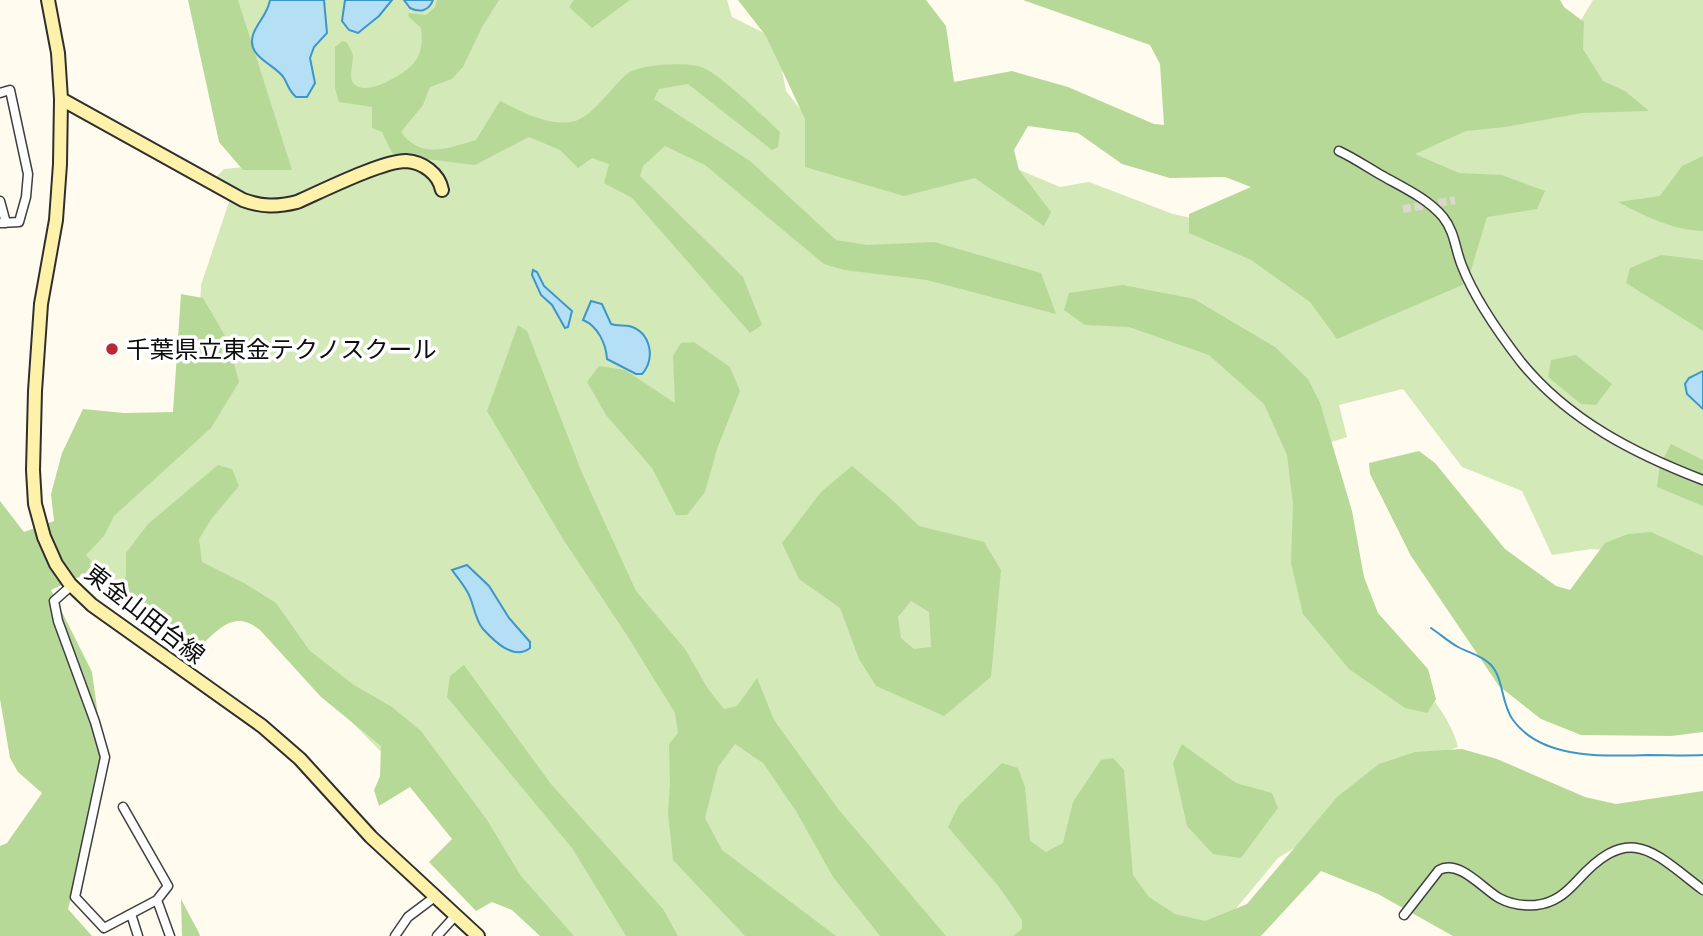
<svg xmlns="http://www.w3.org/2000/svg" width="1703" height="936" viewBox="0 0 1703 936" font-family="'Zilla Slab','Noto Sans JP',serif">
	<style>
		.green { fill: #d3e9b8 }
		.forest { fill: #b7d998; fill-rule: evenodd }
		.water { fill: #b4dff5; stroke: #3c96cb; stroke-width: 2 }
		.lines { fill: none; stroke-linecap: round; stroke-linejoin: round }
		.stream { stroke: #3c96cb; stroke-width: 2 }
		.street-tunnel { stroke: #dbd7cc; stroke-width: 8; stroke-dasharray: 8 4; stroke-linecap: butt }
		.street-casing { stroke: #404040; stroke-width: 11 }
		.secondary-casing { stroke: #2f2f2f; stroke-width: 16 }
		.street { stroke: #fff; stroke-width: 8 }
		.secondary { stroke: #fef2aa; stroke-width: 12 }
		.poi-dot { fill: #bb2733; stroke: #fff; stroke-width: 2.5 }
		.labels { text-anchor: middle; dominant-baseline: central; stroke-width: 7; stroke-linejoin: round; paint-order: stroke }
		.poi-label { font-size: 24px; fill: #0d0d0d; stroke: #fff; text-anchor: start }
		.street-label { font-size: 24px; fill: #0d0d0d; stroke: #fff }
	</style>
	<rect width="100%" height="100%" fill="#fffbee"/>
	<path class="green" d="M 202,0 L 727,0 L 732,17 L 776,39 L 786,91 L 819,133 L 998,161 L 1060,187 L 1089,182 L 1173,214 L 1209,222 L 1392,163 L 1572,35 L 1593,0 L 1703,0 L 1703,559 L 1591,549 L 1552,555 L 1522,491 L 1462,467 L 1403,389 L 1339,405 L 1347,437 L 1307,450 L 1308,573 C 1349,613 1447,693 1458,747 L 1413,763 L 1312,837 L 1278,858 L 1213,936 L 546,936 L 456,837 L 400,771 L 249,618 L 184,606 L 139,617 L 97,591 L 77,570 L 88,544 L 125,501 L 194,432 L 201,285 L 229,202 L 235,190 L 215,178 L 224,169 L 264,165 Z"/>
	<path class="forest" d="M 188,0 L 238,0 L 292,170 L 243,170 L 219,142 Z
		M 437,0 L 499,0 L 482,27 L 463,67 L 452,79 L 430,87 L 423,105 L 401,132 C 421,160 448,148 476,140 L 500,101 C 523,112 545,125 571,122 C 591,120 612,86 627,74 C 640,64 686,62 701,67 C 718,72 765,118 780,132 L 778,147 L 772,150 L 688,84 L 659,89 L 654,99 L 750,161 L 836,240 L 867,245 L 934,242 L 1041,273 L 1056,314 L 927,280 L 844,270 L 824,264 L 705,165 L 665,146 L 643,166 L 640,176 L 743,277 L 762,325 L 750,333 L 632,198 L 604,183 L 609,164 L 592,158 L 578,168 L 560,150 L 529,137 L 475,165 L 401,156 L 392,153 L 382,132 L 372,128 L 372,107 L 339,102 L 335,88 L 335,47 L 342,41 L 346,42 C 349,47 353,51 353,57 C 353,65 348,78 354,84 C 366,97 403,75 413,64 C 422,54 423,40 421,28 L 408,16 L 409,13 L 426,15 L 435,7 Z
		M 574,0 L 630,0 L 592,28 L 569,7 Z
		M 738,0 L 926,0 L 946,26 L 954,82 L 1012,71 L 1068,87 L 1154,124 L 1164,125 L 1160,64 L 1150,45 L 1023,0 L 1560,0 L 1564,7 L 1584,22 L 1583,49 L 1603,81 L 1625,91 L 1649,111 L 1582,113 L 1505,127 L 1466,131 L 1415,154 L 1459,173 L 1502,175 L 1545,191 L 1537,209 L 1487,217 L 1467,283 L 1337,339 L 1310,302 L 1251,260 L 1189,233 L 1189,214 L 1251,187 L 1225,177 L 1170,178 L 1122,164 L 1078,133 L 1028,126 L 1014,150 L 1019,170 L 1051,212 L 1044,226 L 975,178 L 904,196 L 805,167 L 805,119 L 766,36 Z
		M 1703,156 L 1703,231 C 1672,230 1645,216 1618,202 L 1660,196 L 1682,166 Z
		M 1661,255 L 1703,260 L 1703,331 L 1626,283 L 1630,268 Z
		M 1123,285 L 1194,299 L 1275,347 L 1308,379 L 1320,403 L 1352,511 L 1364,577 L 1378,613 L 1428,669 L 1436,699 L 1427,713 L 1405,708 L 1349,669 L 1303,614 L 1291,563 L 1293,504 L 1287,455 L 1264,404 L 1209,355 L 1129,327 L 1085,325 L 1064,310 L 1069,293 Z
		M 181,294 L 203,298 L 228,341 L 239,382 L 211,428 L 114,516 L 104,536 L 86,555 L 111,585 L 118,601 L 81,576 L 51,590 L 92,672 L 105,766 L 68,909 L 92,936 L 0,936 L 0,846 L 7,843 L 42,793 L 18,772 L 10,758 L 0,699 L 0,501 L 24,532 L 54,521 L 51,494 L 62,453 L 83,409 L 124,413 L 173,412 Z
		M 518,325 L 527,331 L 582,473 L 636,591 L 685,649 L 708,689 L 724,709 L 737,706 L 757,678 L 774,720 L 839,810 L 946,936 L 880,936 L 833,877 L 796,811 L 763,763 L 735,744 L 718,767 L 705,818 L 722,850 L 836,936 L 745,936 L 673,860 L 668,813 L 670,784 L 669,744 L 678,733 L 675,713 L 628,637 L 563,539 L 487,411 Z
		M 694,342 L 730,367 L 740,391 L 717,449 L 705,492 L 687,515 L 676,515 L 652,468 L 606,415 L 587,382 L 599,366 L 625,370 L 675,403 L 673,356 L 681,343 Z
		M 1576,355 L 1612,384 L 1596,405 L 1581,404 L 1548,377 L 1551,360 Z
		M 1671,444 L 1703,460 L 1703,506 L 1657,487 L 1660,465 Z
		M 1419,451 L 1435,463 L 1505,549 L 1556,586 L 1570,590 L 1605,543 L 1628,534 L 1651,532 L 1703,556 L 1703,732 L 1671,736 L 1581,735 L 1541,719 L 1499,686 L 1411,556 L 1370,474 L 1369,463 Z
		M 218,465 L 232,469 L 239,486 L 212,518 L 199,539 L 202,562 L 244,583 L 276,603 L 310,651 L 354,685 L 392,707 L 421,731 L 487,820 L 521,876 L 574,936 L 540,936 L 512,910 L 492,902 L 476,911 L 429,862 L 452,839 L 410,787 L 379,806 L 374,790 L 380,776 L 381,746 L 321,697 L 260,630 C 233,608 218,631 197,649 L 176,639 L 121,596 L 126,574 L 126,553 L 148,524 Z
		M 852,466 L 891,499 L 919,526 L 984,542 L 1001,570 L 991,677 L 944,716 L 876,686 L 859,659 L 840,608 L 799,579 L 782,543 L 821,492 ZM 911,601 L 929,612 L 931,647 L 914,649 L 901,638 L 898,617 Z
		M 464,665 L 551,784 L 663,909 L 678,936 L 626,936 L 572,848 L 447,697 L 450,676 Z
		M 1182,744 L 1236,783 L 1272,793 L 1278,808 L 1241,858 L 1213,854 L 1187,826 L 1173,763 Z
		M 1462,749 L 1497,759 L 1585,797 L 1616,804 L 1703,791 L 1703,936 L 1453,936 L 1378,894 L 1321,871 L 1261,936 L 1013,936 L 1022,929 L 1022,920 L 999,887 L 948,827 L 959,805 L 1002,763 L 1018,768 L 1025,787 L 1030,841 L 1046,852 L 1063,843 L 1073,802 L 1101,760 L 1113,758 L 1124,770 L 1133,875 L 1149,897 L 1175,914 L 1205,921 L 1247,904 L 1337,797 L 1379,764 L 1415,752 Z
		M 181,899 L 199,933 L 200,936 L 182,936 Z"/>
	<path class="water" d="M 270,0 L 324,0 L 327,33 L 314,47 L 310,58 L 315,83 L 307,97 L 296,97 C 289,91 288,85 284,78 C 275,64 246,57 253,35 C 257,22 267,16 270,0 Z
		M 345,0 L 392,0 L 379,16 L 358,33 L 349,30 L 342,21 Z
		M 404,0 L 433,0 C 429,11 420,13 410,8 Z
		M 533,270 L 537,272 L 544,286 L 572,311 L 568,327 L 565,328 L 552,305 L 541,295 L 532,275 Z
		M 591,301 L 602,304 L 611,324 C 617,326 623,325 629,326 C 651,332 656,359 642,374 L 636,374 L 607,359 C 606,344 598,326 583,320 Z
		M 1703,371 L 1703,409 L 1687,394 L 1685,384 L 1689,378 Z
		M 467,565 L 489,586 L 509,618 L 530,642 L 530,648 C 514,661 494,641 483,629 C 475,620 474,604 468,593 C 464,585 457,577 452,570 Z"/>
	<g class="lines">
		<path class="stream" d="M 1431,628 C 1440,634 1449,642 1458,647 C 1469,653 1482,655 1491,665 C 1504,679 1501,704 1513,720 C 1542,760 1605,756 1649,755 C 1667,755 1685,756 1703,755"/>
		<path class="street-tunnel" d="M 1403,209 L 1455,200"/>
		<defs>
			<path id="street" d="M 0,93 L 10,90 L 28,174 L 26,197 L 19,222 L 0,223
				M 1339,151 C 1354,158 1367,167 1381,175 C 1402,187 1427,198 1443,217 C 1455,232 1455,249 1462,266 C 1474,297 1501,336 1521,362 C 1568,420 1635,454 1703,480
				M 0,201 L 6,223
				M 71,586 L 54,601 L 58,621 L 95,722 L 105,757 L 75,897 L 104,928 L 157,900 L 168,886 L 123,807
				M 157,900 L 170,936
				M 131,914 L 138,936
				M 1404,915 L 1439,870 C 1459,859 1483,889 1499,898 C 1510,904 1524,906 1536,905 C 1554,903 1565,894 1577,881 C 1630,822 1652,851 1703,890
				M 395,936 L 408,917 L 436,896
				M 437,936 L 456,915"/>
			<path id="secondary" d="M 48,0 L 58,53 L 61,99 L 60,164 L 56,220 L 41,304 L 35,391 L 33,470 L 35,504 L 44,537 L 56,564 L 70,584 L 92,605 L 262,726 L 300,759 L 371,837 L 478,936
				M 61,99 L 243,200 C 262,207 277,207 297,202 C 322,191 382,161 406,161 C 423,162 439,174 442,190"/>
		</defs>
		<use href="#street" class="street-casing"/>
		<use href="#secondary" class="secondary-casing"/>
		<use href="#street" class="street"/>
		<use href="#secondary" class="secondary"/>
	</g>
	<circle class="poi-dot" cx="112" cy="349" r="7"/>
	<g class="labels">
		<g class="poi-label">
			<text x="126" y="349">千葉県立東金テクノスクール</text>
		</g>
		<g class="street-label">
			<text transform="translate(145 614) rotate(38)">東金山田台線</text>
		</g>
	</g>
</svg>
